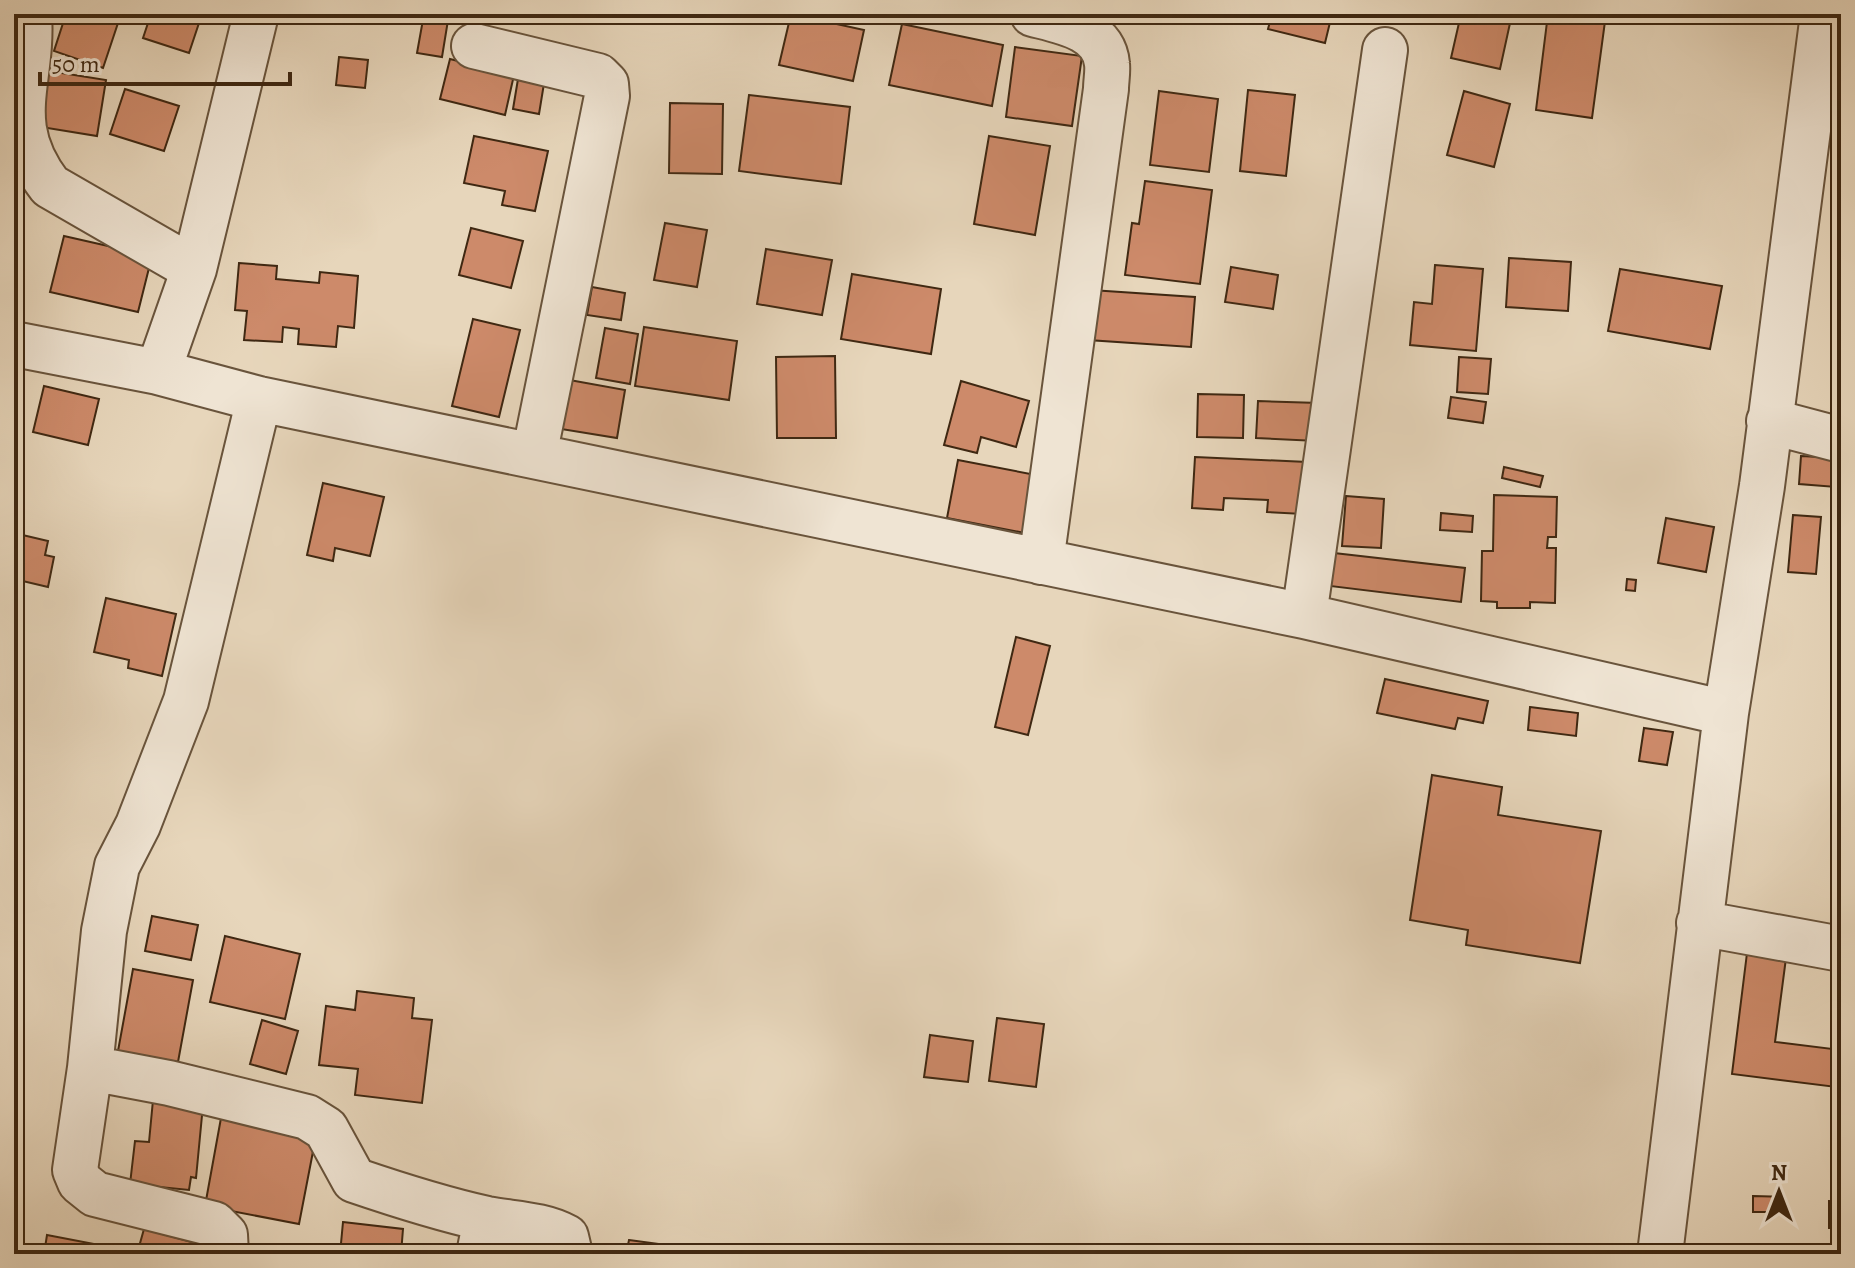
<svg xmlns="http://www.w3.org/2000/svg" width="1855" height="1268" viewBox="0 0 1855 1268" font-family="Alegreya,serif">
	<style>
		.building { fill: #cd8a6a; stroke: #3f2812; stroke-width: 2 }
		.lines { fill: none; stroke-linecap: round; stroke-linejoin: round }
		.minor-casing { stroke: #69543c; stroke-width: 48 }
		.minor { stroke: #efe4d3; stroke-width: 44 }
	</style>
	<rect width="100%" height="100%" fill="#e7d6bb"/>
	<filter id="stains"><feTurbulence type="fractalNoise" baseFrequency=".0025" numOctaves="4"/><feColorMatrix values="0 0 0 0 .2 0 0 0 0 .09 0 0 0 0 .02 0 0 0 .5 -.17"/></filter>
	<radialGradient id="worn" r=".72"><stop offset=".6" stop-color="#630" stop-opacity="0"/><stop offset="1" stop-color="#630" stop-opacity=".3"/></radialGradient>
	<path class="building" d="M 66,14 L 121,14 L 103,68 L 54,51 Z
		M 151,14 L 202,14 L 189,53 L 143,38 Z
		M 424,14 L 449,14 L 442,57 L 417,53 Z
		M 791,14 L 864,30 L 853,81 L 779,65 Z
		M 1272,14 L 1332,14 L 1325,43 L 1268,29 Z
		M 1461,14 L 1512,14 L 1500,69 L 1451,58 Z
		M 1548,14 L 1606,14 L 1592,118 L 1536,110 Z
		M 902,24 L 1003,45 L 992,106 L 889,85 Z
		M 1015,47 L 1082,56 L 1072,126 L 1006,117 Z
		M 339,57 L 368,60 L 365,88 L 336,85 Z
		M 450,59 L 514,75 L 505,115 L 440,99 Z
		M 521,61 L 547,65 L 539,114 L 513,109 Z
		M 43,70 L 106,80 L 97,136 L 35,126 Z
		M 125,89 L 179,106 L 164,151 L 110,134 Z
		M 1248,90 L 1295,95 L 1286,176 L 1240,171 Z
		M 1159,91 L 1218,99 L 1209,172 L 1150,165 Z
		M 1464,91 L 1510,104 L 1494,167 L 1447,155 Z
		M 749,95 L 850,107 L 841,184 L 739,171 Z
		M 670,103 L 723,104 L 722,174 L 669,173 Z
		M 474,136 L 548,151 L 535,211 L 502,205 L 505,191 L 464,183 Z
		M 989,136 L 1050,146 L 1035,235 L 974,224 Z
		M 1145,181 L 1212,190 L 1200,284 L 1125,275 L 1132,223 L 1139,224 Z
		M 665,223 L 707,230 L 697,287 L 654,280 Z
		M 471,228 L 523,241 L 511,288 L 459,275 Z
		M 64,236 L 152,256 L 138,312 L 50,292 Z
		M 766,249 L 832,260 L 822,315 L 757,304 Z
		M 1509,258 L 1571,262 L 1568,311 L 1506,307 Z
		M 239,263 L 277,266 L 276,279 L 319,283 L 320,272 L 358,276 L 354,328 L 338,326 L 336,347 L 298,344 L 299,329 L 283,327 L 282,342 L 244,340 L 247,311 L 235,310 Z
		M 1435,265 L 1483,269 L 1476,351 L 1410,345 L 1414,302 L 1432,304 Z
		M 1231,267 L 1278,275 L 1273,309 L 1225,302 Z
		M 1620,269 L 1722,286 L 1710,349 L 1608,331 Z
		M 852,274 L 941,289 L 931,354 L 841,339 Z
		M 592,287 L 625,293 L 621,320 L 587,315 Z
		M 1091,290 L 1195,297 L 1191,347 L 1088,340 Z
		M 473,319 L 520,330 L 499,417 L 452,406 Z
		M 644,327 L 737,341 L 729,400 L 635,386 Z
		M 605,328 L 638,334 L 630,384 L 596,378 Z
		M 835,356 L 836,438 L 777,438 L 776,357 Z
		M 1459,357 L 1491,359 L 1488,394 L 1457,392 Z
		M 564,379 L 625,390 L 617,438 L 555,428 Z
		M 961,381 L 1029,401 L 1016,447 L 981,437 L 977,453 L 944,445 Z
		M 44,386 L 99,399 L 88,445 L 33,432 Z
		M 1198,394 L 1244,395 L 1243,438 L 1197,437 Z
		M 1451,397 L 1486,402 L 1483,423 L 1448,418 Z
		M 1258,401 L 1319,403 L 1317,441 L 1256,438 Z
		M 1801,456 L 1838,458 L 1836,487 L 1799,484 Z
		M 1195,457 L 1307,462 L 1303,514 L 1267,512 L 1268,500 L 1224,498 L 1223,510 L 1192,508 Z
		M 958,460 L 1041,476 L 1030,534 L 947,518 Z
		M 1504,467 L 1543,476 L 1540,487 L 1502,478 Z
		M 323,483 L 384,497 L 370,556 L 335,548 L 333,561 L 307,555 Z
		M 1494,495 L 1557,497 L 1556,537 L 1548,537 L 1547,548 L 1556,548 L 1555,603 L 1530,602 L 1530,608 L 1497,608 L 1497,602 L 1481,601 L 1482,551 L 1493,551 Z
		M 1346,496 L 1384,499 L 1381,548 L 1342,546 Z
		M 1441,513 L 1473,516 L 1472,532 L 1440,530 Z
		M 1793,515 L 1821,517 L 1816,574 L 1788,572 Z
		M 1666,518 L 1714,527 L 1706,572 L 1658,563 Z
		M 14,533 L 48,541 L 45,555 L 54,557 L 48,587 L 14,579 Z
		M 1334,553 L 1465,568 L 1461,602 L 1330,586 Z
		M 1627,579 L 1636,580 L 1635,591 L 1626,590 Z
		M 106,598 L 176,614 L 162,676 L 128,668 L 129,660 L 94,652 Z
		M 1016,637 L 1050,646 L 1028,735 L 995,727 Z
		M 1385,679 L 1488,701 L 1483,723 L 1458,718 L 1455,729 L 1377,713 Z
		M 1530,707 L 1578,713 L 1576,736 L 1528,730 Z
		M 1644,728 L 1673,732 L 1667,765 L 1639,761 Z
		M 1432,775 L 1502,787 L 1498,815 L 1601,831 L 1580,963 L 1466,945 L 1468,930 L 1410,920 Z
		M 152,916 L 198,925 L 191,960 L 145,951 Z
		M 225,936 L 300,954 L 285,1019 L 210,1002 Z
		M 1747,953 L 1786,958 L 1775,1042 L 1841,1050 L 1836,1087 L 1732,1074 Z
		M 133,969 L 193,980 L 178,1062 L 118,1051 Z
		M 357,991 L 414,998 L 412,1018 L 432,1020 L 422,1103 L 355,1095 L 358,1069 L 319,1065 L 326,1006 L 355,1010 Z
		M 997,1018 L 1044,1024 L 1036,1087 L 989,1081 Z
		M 262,1020 L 298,1031 L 286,1074 L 250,1064 Z
		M 930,1035 L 973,1041 L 968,1082 L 924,1077 Z
		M 153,1100 L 203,1105 L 196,1178 L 191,1177 L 189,1190 L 130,1184 L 135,1141 L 149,1142 Z
		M 221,1118 L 316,1136 L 299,1224 L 205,1206 Z
		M 1753,1196 L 1784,1197 L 1784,1212 L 1753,1212 Z
		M 1829,1201 L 1841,1202 L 1841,1228 L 1829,1228 Z
		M 343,1222 L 403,1229 L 401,1254 L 340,1254 Z
		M 144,1229 L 203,1245 L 201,1254 L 137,1254 Z
		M 47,1235 L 115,1248 L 114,1254 L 44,1254 Z
		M 629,1240 L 689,1248 L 688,1254 L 626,1254 Z"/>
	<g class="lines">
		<defs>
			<path id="minor" d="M 29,14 C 34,84 1,122 50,186 L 194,269
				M 1033,14 C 1060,21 1104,28 1107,64 C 1108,72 1106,81 1106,89 L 1041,562
				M 474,46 L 598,76 L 606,84 L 607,96 L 534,456
				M 14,344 L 158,372 L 259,399 L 1304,616 L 1726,713
				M 158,372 L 194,269 L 256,14
				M 259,399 L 186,701 L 138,825 L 117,866 L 104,931 L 90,1068 L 169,1083 L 307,1117 L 326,1129 L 354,1180 C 398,1195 442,1209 487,1219 C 513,1224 543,1224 566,1237 L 570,1254
				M 1769,421 L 1841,440
				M 1304,616 L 1385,50
				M 1699,923 L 1841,949
				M 90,1068 L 75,1170 L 80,1182 L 95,1194 L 214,1224 L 225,1235 L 226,1254
				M 479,1254 L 486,1219
				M 1660,1254 L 1726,713 L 1762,486 L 1823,14"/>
		</defs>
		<use href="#minor" class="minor-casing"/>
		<use href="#minor" class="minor"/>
	</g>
	<rect width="1855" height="1268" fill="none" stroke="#e7d6bb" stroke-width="48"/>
	<rect x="16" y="16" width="1823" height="1236" fill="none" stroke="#3f2812" stroke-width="4"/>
	<rect x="24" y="24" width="1807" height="1220" fill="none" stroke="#3f2812" stroke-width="2"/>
	<g transform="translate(1779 1192)" stroke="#efe4d3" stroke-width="6" paint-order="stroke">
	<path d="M0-6L14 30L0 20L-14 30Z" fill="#3f2812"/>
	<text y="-12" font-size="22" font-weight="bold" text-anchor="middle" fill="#3f2812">N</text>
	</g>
	<path d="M40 72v12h250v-12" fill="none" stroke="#3f2812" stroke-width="4"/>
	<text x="52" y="72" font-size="24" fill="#3f2812" stroke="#efe4d3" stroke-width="6" paint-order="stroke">50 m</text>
	<rect width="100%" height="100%" filter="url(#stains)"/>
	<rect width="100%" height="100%" fill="url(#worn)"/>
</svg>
